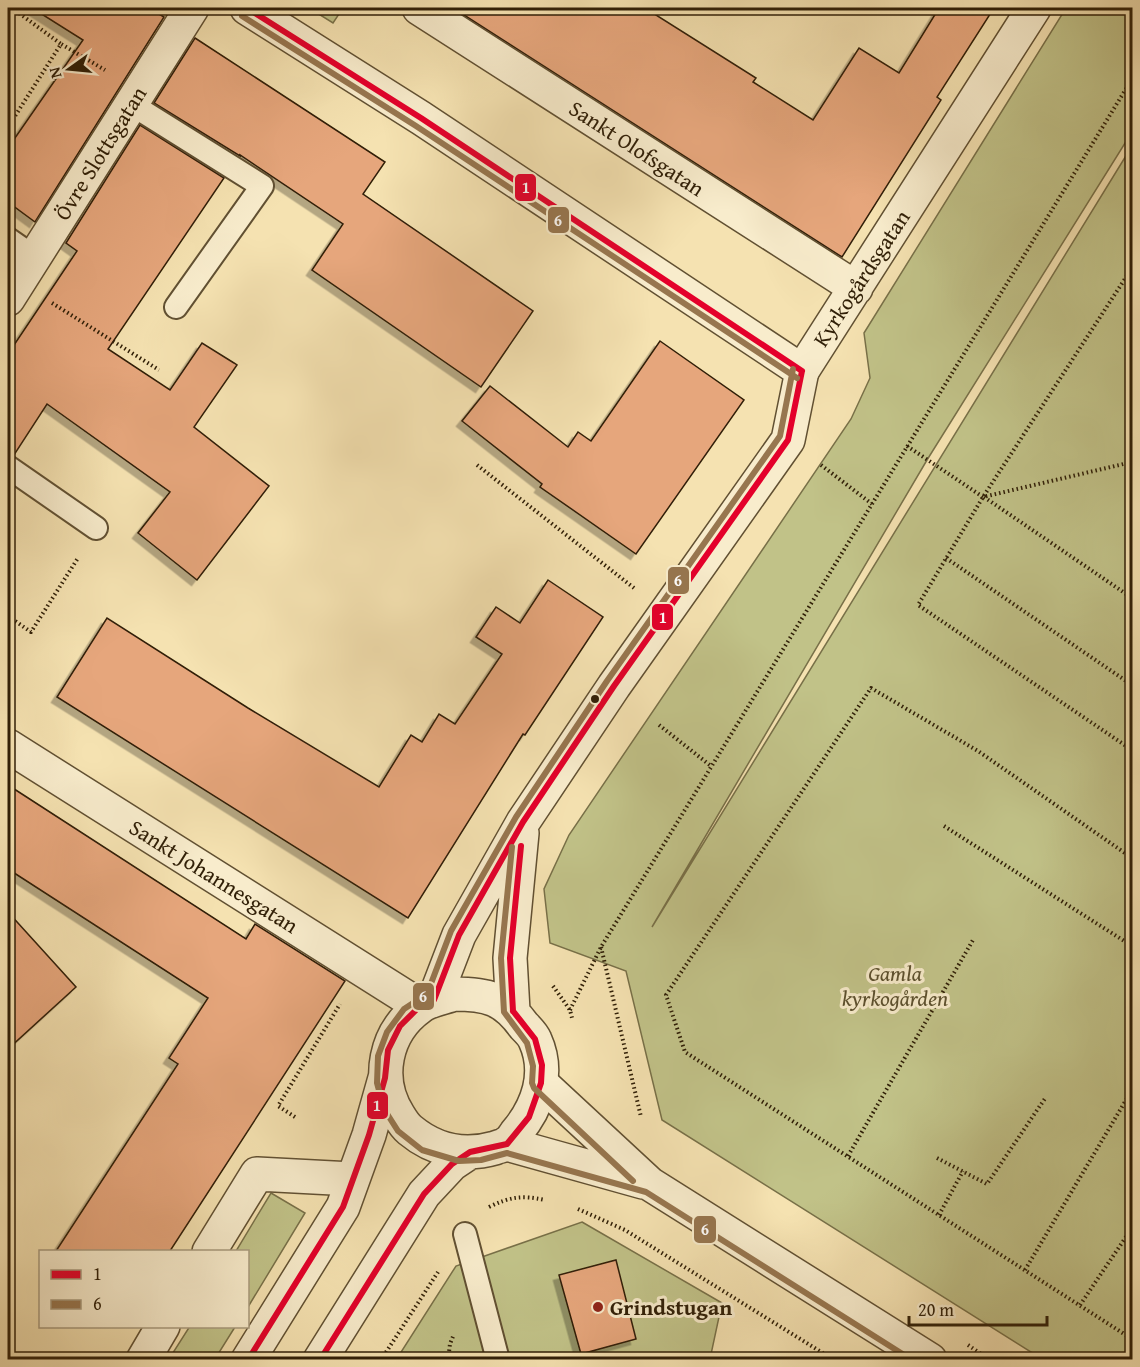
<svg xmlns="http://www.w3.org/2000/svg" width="1140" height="1367" viewBox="0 0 1140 1367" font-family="'Gentium Book Plus',serif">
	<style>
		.green { fill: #c1c288; stroke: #787048; stroke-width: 1.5 }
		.building { fill: #e6a67c; stroke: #301f07; stroke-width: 1.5; filter: url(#shadow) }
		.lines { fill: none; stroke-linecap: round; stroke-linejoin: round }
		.service-casing { stroke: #615032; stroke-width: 26 }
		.minor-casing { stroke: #615032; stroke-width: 36 }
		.tertiary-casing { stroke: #615032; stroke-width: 36 }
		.path { stroke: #301f07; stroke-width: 4; stroke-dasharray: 1.5 3; stroke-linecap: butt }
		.service { stroke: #f8eccc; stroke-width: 22 }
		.minor { stroke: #f8eccc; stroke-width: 33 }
		.tertiary { stroke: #f8eccc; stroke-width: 33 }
		.bus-1-casing { stroke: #f8eccc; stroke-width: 10 }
		.bus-2-casing { stroke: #f8eccc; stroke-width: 10 }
		.bus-1 { stroke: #e4002b; stroke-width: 6 }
		.bus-2 { stroke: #97764f; stroke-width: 6 }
		.bus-dot { fill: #301f07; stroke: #f8eccc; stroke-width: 2 }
		.poi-dot { fill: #8f2418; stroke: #f8eccc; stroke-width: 2 }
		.labels { text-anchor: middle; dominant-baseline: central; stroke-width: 6; stroke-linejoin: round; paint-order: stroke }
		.street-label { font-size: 22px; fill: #301f07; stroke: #f8eccc }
		.park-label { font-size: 22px; font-style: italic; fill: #5c502e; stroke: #f8eccc }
		.poi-label { font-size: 22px; font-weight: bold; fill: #301f07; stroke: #f8eccc; text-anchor: start }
		.line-badge { stroke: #f8eccc; stroke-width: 2 }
		.badge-label { font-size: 16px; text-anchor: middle; font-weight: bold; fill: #fff }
	</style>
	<defs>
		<filter id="shadow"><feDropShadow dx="-5.5" dy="5.5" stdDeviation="0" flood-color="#0004"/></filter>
	</defs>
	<rect width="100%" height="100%" fill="#f5e2b1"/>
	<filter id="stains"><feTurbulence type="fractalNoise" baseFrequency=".00333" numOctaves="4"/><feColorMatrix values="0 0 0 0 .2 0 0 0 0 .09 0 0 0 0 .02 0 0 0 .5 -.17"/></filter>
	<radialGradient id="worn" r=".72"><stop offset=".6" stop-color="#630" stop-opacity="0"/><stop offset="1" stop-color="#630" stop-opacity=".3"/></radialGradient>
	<path class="green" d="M 309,8 L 343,8 L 333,23 Z
		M 1066,8 L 1132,8 L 1132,132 L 927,460 L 652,927 L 1132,146 L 1132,1360 L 1042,1359 L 662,1120 L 626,971 L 550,943 L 544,889 L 569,835 L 851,419 L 870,378 L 864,333 Z
		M 271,1193 L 305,1213 L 248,1307 L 248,1252 L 236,1251 Z
		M 582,1222 L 722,1303 L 710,1359 L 396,1360 L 456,1266 Z
		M 190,1326 L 235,1326 L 235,1327 L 215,1359 L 169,1359 Z"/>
	<path class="building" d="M 32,8 L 149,8 L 164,17 L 35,222 L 8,202 L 8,148 L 83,40 Z
		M 453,8 L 645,8 L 756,78 L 753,82 L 813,120 L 859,48 L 899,73 L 939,8 L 994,8 L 937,97 L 941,100 L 842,257 Z
		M 195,38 L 385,162 L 363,194 L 533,311 L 481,387 L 312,270 L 343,224 L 240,155 L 240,156 L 154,103 Z
		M 140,125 L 224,178 L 108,349 L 170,390 L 202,343 L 234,363 L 237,365 L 194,427 L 269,486 L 197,580 L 138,533 L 170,492 L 47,404 L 14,455 L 8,454 L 8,354 L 77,251 L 66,243 Z
		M 660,341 L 744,400 L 636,554 L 540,487 L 542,484 L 462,421 L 490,386 L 568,447 L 578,432 L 591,441 Z
		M 548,580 L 603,617 L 525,735 L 523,734 L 408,918 L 57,697 L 107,618 L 248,708 L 379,787 L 411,735 L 422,742 L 439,714 L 455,724 L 502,654 L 476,637 L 496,607 L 520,623 Z
		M 8,785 L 246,939 L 255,924 L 345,981 L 170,1251 L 56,1251 L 178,1064 L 169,1058 L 208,998 L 8,869 Z
		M 8,912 L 76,987 L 8,1049 Z
		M 616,1260 L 636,1339 L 581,1354 L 559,1275 Z"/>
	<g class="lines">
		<defs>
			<path id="service" d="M 131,104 L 262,186 L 176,307
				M 8,239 L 34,257
				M 8,467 L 96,528
				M 465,1234 L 498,1360"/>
			<path id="minor" d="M 419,8 L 856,288
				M 8,299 L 192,8
				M 802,371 L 1034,8
				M 8,746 L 420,1006
				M 541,1083 L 650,1184 L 930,1360
				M 507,1144 L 643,1182
				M 209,1252 L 257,1174 L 352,1179
				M 143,1360 L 163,1326"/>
			<path id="tertiary" d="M 247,8 L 421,118 L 802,371 L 788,440 L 614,686 L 523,822 L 459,935 L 434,1000
				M 454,994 C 487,994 504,998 524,1026 C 528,1030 533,1035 535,1040 C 550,1073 538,1107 516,1133 C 514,1136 511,1141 507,1143 C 504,1146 499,1146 495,1148 C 464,1157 434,1150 410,1130 C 405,1126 402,1121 399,1116 C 375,1079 385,1032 420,1007 C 429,1000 443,998 454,994 Z
				M 513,1011 L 510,958 L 522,833
				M 248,1360 L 343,1207 L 369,1135 L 385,1078
				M 320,1360 L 424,1194 L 452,1164 L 470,1152"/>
		</defs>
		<use href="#service" class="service-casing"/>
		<use href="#minor" class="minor-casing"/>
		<use href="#tertiary" class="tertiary-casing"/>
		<path class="path" d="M 12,8 L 61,44
			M 8,127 L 61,44 L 105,70
			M 1132,268 L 983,497 L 918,605 L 1132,750
			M 52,303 L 159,370
			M 907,446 L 983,497 L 1132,462
			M 477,465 L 634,588
			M 821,465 L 872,504
			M 984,497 L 1132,598
			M 946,558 L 1132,685
			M 8,616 L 31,632 L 78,558
			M 659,725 L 711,766
			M 944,826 L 1132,946
			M 1132,858 L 978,751 L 871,688 L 666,995 L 685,1052 L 1132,1339
			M 601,947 L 641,1117
			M 553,986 L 570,1010 L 572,1018
			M 570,1010 L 601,947 L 1132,79
			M 295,1117 L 278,1106 L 340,1004
			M 848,1156 L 973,940
			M 937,1158 L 987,1184 L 1046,1097
			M 489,1207 C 509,1197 522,1195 545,1200
			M 578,1209 L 625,1230 L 834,1360
			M 939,1215 L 963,1171
			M 1025,1270 L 1132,1090
			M 1080,1305 L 1132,1228
			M 1127,1335 L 1132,1326
			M 968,1345 L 990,1360
			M 381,1360 L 438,1272
			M 448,1360 L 450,1344 L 454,1334"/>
		<use href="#service" class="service"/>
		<use href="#minor" class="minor"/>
		<use href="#tertiary" class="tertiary"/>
		<defs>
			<path id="bus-1" d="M 247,8 L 421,118 L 802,371
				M 513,1011 L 510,958 L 521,846
				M 248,1360 L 343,1207 L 369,1135 L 385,1078 L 388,1050 L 400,1026 L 420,1006 L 434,1000 L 459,935 L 523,822 L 614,686 L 788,440 L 802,371
				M 320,1360 L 424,1194 L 452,1164 L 470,1152 L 507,1144 L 529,1117 L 541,1083 L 542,1065 L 535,1039 L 513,1011"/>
			<path id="bus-2" d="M 242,16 L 416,126 L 797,378
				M 793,369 L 780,436 L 607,681 L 516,817 L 451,931 L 427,994 L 404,1009 L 387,1032 L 378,1056 L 377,1083 L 384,1109 L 398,1131 L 422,1150 L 459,1161 L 481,1160 L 507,1153 L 646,1192 L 912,1360
				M 512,847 L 501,958 L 504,1012 L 527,1043 L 533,1066 L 532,1083 L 534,1088 L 633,1181"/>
		</defs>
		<use href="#bus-1" class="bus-1-casing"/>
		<use href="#bus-2" class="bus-2-casing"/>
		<use href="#bus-1" class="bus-1"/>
		<use href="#bus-2" class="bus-2"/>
	</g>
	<circle class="bus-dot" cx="595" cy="699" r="5"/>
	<circle class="poi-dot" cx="598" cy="1307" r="6"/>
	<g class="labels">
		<g class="street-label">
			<text transform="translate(637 148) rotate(33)">Sankt Olofsgatan</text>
			<text transform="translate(100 153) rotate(-58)">Övre Slottsgatan</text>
			<text transform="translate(861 278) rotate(-57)">Kyrkogårdsgatan</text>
			<text transform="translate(214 876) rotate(32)">Sankt Johannesgatan</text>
		</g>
		<g class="park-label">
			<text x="895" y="973">Gamla<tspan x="895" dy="25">kyrkogården</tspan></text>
		</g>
		<g class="poi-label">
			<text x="610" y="1307">Grindstugan</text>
		</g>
	</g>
	<g class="line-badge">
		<rect x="514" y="173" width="23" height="29" rx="6" fill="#e4002b"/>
		<rect x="547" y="206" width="23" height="28" rx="6" fill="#97764f"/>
		<rect x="667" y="566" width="23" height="29" rx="6" fill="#97764f"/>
		<rect x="651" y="603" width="23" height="28" rx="6" fill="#e4002b"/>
		<rect x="412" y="982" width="23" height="29" rx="6" fill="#97764f"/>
		<rect x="366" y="1091" width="23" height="29" rx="6" fill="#e4002b"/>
		<rect x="693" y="1215" width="24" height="29" rx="6" fill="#97764f"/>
	</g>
	<g class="badge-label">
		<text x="526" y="193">1</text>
		<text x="558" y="226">6</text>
		<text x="678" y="586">6</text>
		<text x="663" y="623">1</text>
		<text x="423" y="1002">6</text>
		<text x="377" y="1111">1</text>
		<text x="705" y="1235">6</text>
	</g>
	<rect width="1140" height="1367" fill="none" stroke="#f5e2b1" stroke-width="30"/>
	<rect x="9" y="9" width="1122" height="1349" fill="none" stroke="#301f07" stroke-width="3"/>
	<rect x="15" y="15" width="1110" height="1337" fill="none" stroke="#301f07" stroke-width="1.5"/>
	<rect x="39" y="1250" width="210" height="78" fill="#f8eccc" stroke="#a89a7d" stroke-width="1.5"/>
	<rect x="51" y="1270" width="30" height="9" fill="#e4002b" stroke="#a89a7d" stroke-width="1.5"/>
	<text x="93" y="1280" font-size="18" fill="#301f07">1</text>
	<rect x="51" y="1300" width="30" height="9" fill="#97764f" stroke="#a89a7d" stroke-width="1.5"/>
	<text x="93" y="1310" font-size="18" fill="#301f07">6</text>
	<g transform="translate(69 69) rotate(255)" stroke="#f8eccc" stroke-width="4.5" paint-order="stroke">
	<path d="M0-4.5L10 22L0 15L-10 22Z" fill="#301f07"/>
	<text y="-9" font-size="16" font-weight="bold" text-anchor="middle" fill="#301f07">N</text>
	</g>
	<path d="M909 1316v9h138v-9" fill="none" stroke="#301f07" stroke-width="3"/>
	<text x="918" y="1316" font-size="18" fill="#301f07" stroke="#f8eccc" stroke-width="4.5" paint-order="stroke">20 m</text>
	<rect width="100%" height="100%" filter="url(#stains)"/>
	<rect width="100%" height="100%" fill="url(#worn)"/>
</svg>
